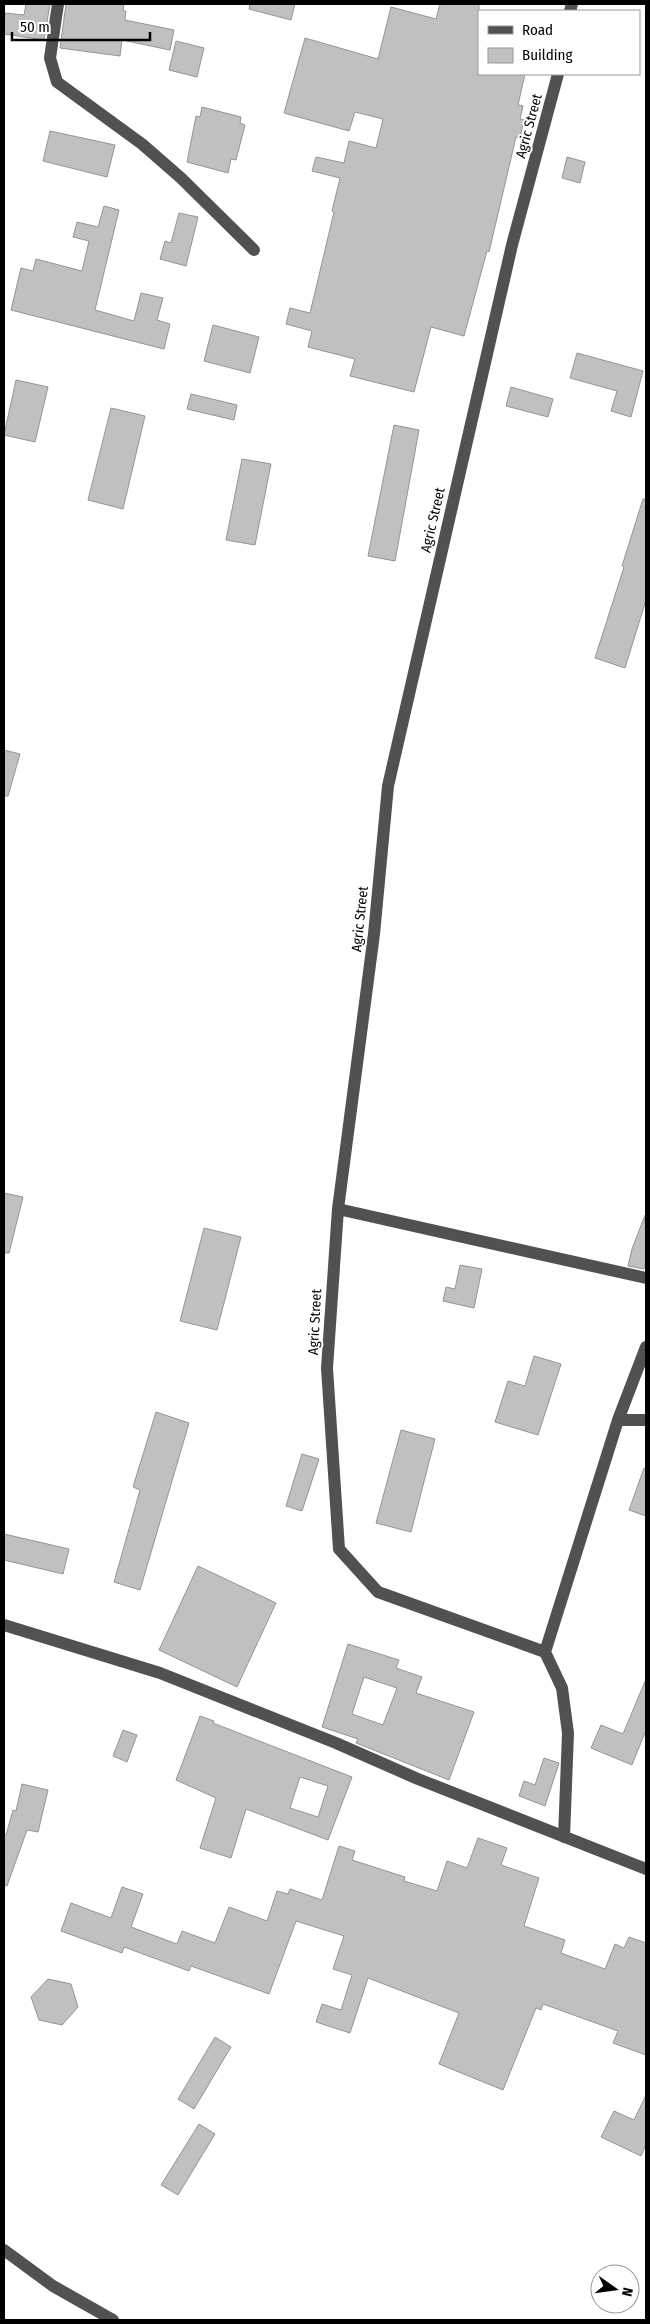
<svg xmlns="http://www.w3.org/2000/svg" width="650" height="2324" viewBox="0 0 650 2324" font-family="'Fira Sans Condensed',sans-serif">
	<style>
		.building { fill: #c0c0c0; stroke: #959595; fill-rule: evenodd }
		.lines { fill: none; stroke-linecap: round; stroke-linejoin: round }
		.minor { stroke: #515151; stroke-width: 12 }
		.labels { text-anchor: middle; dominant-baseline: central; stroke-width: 4; stroke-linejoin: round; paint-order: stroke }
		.street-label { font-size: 14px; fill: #000; stroke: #fff }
	</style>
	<rect width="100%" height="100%" fill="#fff"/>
	<path class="building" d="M 26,4 L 50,4 L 44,40 L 4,34 L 5,13 L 24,15 Z
		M 66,4 L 124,4 L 123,11 L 126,11 L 125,20 L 174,30 L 170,50 L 122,40 L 120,56 L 60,48 Z
		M 250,4 L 295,4 L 291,20 L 249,9 Z
		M 440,4 L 479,4 L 479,74 L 525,74 L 518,105 L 523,106 L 520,119 L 524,120 L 520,138 L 516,137 L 489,252 L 487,251 L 464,336 L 431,327 L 414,392 L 350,376 L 355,359 L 308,347 L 312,331 L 286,324 L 290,308 L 310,313 L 334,212 L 332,211 L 340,178 L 312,171 L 316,157 L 344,163 L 349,141 L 376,148 L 383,119 L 355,112 L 349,131 L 284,113 L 305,38 L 378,59 L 391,7 L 436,19 Z
		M 176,41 L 204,48 L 197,77 L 169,70 Z
		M 202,107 L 241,117 L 240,123 L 245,125 L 236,160 L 231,159 L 228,173 L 187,162 L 196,116 L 200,117 Z
		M 50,131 L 115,145 L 107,177 L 43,161 Z
		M 567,157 L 585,162 L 580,183 L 562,178 Z
		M 104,206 L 119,210 L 95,310 L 134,321 L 141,293 L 163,298 L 157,320 L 170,324 L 164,349 L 11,310 L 21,268 L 33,271 L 36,259 L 82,271 L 89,241 L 73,237 L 77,222 L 98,227 Z
		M 179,213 L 198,217 L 186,266 L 160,259 L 165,241 L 171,243 Z
		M 213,325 L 259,337 L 250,373 L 204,361 Z
		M 577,353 L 643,371 L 631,417 L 611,411 L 617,391 L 570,378 Z
		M 16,380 L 48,387 L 35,442 L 4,435 Z
		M 511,387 L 553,399 L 548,417 L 506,406 Z
		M 191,394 L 237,405 L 234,420 L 187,409 Z
		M 111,408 L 145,416 L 123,509 L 88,500 Z
		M 394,425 L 419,430 L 395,561 L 368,556 Z
		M 242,459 L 271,464 L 255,545 L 226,540 Z
		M 643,499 L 646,499 L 646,600 L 625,668 L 595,658 L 624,567 L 622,566 Z
		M 4,750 L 20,754 L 8,796 L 4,796 Z
		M 4,1193 L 23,1197 L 9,1253 L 4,1253 Z
		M 645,1215 L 646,1259 L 644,1269 L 628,1266 L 632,1249 Z
		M 204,1228 L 241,1237 L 217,1330 L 180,1321 Z
		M 460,1265 L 482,1269 L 474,1308 L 443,1301 L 446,1287 L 455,1289 Z
		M 534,1356 L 561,1364 L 538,1435 L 495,1422 L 508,1381 L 525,1386 Z
		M 156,1412 L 189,1423 L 140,1590 L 114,1582 L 140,1490 L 133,1487 Z
		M 401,1430 L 435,1439 L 411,1532 L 376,1523 Z
		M 302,1454 L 319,1459 L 302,1511 L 286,1506 Z
		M 644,1468 L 646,1469 L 646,1516 L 629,1510 Z
		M 4,1534 L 69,1549 L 63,1574 L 4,1560 Z
		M 198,1566 L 276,1603 L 237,1687 L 159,1650 Z
		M 348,1644 L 399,1660 L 396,1668 L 422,1677 L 416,1693 L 474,1712 L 449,1780 L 356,1743 L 358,1739 L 322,1727 ZM 364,1677 L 397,1688 L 383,1725 L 352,1714 Z
		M 646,1679 L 646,1730 L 632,1765 L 591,1748 L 601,1725 L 623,1734 Z
		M 200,1716 L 214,1721 L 213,1723 L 352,1777 L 328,1840 L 246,1809 L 231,1858 L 200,1848 L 216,1798 L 176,1780 ZM 300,1777 L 328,1786 L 318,1817 L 290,1808 Z
		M 123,1730 L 137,1735 L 127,1762 L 113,1756 Z
		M 544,1758 L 559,1763 L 545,1806 L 519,1796 L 524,1781 L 535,1785 Z
		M 22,1784 L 48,1790 L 38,1832 L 27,1830 L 7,1886 L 4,1885 L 4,1835 L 6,1835 L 13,1810 L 16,1811 Z
		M 478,1838 L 507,1848 L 501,1865 L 539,1878 L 524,1926 L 565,1940 L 561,1953 L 605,1969 L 615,1944 L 624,1948 L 629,1937 L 646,1943 L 646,2055 L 613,2043 L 618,2031 L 543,2004 L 541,2010 L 536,2008 L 503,2090 L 439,2064 L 459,2013 L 368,1978 L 350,2033 L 316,2022 L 322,2004 L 341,2010 L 352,1975 L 333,1969 L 344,1936 L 296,1921 L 269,1994 L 191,1966 L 189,1971 L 124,1947 L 122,1953 L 61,1931 L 71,1903 L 111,1918 L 122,1887 L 143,1894 L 131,1927 L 177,1944 L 182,1931 L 215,1943 L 229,1907 L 267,1921 L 277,1891 L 288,1894 L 290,1889 L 322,1900 L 339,1846 L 355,1851 L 352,1860 L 405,1877 L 404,1881 L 437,1891 L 447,1861 L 467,1868 Z
		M 48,1979 L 71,1984 L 78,2007 L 62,2025 L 39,2020 L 31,1997 Z
		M 215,2037 L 231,2047 L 194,2109 L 178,2099 Z
		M 646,2095 L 646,2144 L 641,2156 L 601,2137 L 614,2111 L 634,2120 Z
		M 199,2124 L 215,2134 L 178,2195 L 161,2185 Z"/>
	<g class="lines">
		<path class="minor" d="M 58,4 L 50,58 L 57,82 L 142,144 L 181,178 L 254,250
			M 570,11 L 572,4
			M 338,1209 L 646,1278
			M 618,1420 L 646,1420
			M 4,1625 L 160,1673 L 336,1743 L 418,1779 L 646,1869
			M 545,1652 L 378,1592 L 339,1549 L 327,1368 L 338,1209 L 374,934 L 388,786 L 512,245 L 558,74
			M 564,1837 L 568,1733 L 562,1688 L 545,1652 L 618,1420 L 646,1347
			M 4,2250 L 53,2286 L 113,2320"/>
	</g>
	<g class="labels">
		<g class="street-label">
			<text transform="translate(529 126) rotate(-75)">Agric Street</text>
			<text transform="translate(433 520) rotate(-77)">Agric Street</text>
			<text transform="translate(360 919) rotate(-84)">Agric Street</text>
			<text transform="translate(315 1322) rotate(-87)">Agric Street</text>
		</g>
	</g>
	<rect width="650" height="2324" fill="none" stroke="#000000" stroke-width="10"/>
	<rect x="478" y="10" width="162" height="65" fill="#ffffff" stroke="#999999"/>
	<rect x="488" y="26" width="25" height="8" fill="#515151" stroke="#999999"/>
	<text x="522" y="35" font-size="15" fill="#000000">Road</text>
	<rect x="488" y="48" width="25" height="15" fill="#c0c0c0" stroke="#999999"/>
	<text x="522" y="60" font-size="15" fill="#000000">Building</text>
	<g transform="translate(615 2289) rotate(104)"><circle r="24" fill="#ffffff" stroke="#999999"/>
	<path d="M0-4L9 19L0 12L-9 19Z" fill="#000000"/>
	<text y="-8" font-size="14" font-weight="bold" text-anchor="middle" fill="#000000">N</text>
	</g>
	<path d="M12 32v8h138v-8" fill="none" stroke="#000000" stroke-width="2.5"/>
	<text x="20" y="32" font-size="15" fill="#000000" stroke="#ffffff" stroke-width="4" paint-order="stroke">50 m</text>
</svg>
